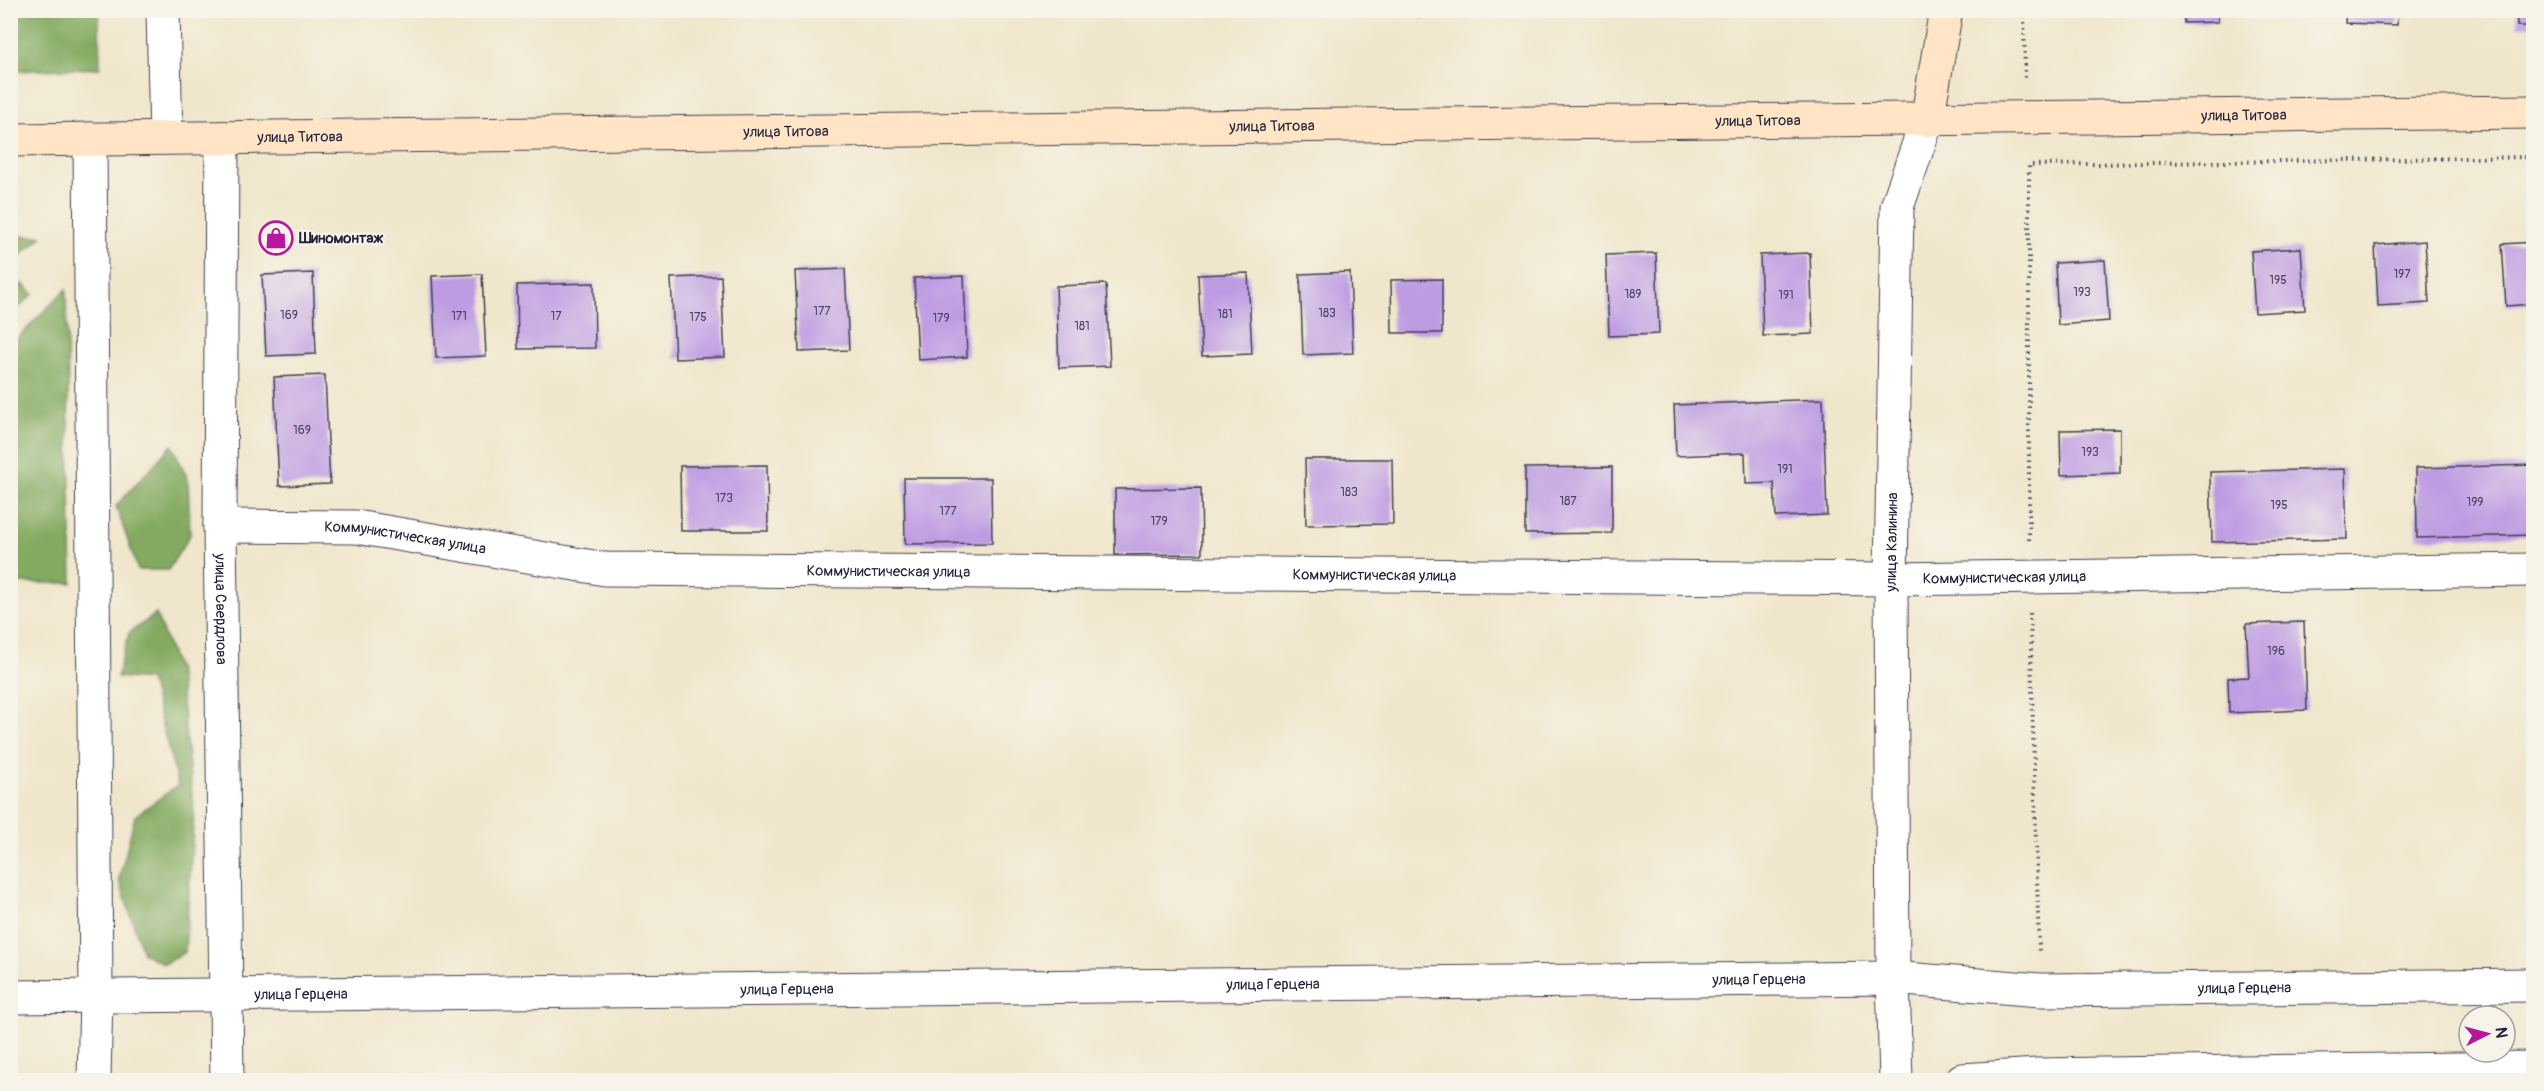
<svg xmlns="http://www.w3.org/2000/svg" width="2544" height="1091" viewBox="0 0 2544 1091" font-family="Pangolin,sans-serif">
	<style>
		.forest { fill: #83aa61; stroke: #52664e; stroke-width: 1.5 }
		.building { fill: #be9ce3 }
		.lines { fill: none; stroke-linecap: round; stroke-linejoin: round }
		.minor-casing { stroke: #413f51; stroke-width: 35 }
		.secondary-casing { stroke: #413f51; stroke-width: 35 }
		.path { stroke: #413f51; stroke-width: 4; stroke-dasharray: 1.5 4.5; stroke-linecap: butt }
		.minor { stroke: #fff; stroke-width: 33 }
		.secondary { stroke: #ffe4c6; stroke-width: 33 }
		.labels { text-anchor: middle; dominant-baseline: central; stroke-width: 4.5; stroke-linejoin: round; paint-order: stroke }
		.number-label { font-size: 12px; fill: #494065 }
		.street-label { font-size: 15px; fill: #22223b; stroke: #f7f3e8 }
		.poi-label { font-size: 15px; font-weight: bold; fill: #22223b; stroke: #f7f3e8; text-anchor: start }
	</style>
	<rect width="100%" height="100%" fill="#f7f3e8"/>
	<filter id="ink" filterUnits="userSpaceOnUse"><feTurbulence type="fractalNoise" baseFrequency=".0167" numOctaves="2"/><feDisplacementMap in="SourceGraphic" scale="12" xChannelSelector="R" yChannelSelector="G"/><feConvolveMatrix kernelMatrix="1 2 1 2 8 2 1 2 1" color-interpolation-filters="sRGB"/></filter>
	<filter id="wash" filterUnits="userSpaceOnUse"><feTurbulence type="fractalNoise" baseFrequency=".008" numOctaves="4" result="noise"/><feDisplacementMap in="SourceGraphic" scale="24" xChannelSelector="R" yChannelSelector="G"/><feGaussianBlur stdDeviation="1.35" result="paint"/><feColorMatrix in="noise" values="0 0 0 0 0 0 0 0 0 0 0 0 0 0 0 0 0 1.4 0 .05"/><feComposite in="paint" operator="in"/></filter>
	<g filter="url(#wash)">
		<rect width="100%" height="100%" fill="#f0e6cb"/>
		<path class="forest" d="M 10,11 L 99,11 L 100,68 L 11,71 Z
			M 11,236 L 42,236 L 11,264 Z
			M 22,283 L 33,294 L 11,315 L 11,293 Z
			M 66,289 L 72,583 L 11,583 L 11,345 Z
			M 172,445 L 188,479 L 190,535 L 168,570 L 138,570 L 116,506 Z
			M 156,614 L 179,674 L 194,814 L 185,952 L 164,964 L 143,953 L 119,880 L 135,816 L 178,785 L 150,680 L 117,677 L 129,633 Z"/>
		<g id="blocks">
			<path class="building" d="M 1418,10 L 1482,10 L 1482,15 L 1418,17 Z
				M 2183,10 L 2217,10 L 2218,22 L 2184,23 Z
				M 2346,10 L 2398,10 L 2397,25 L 2345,23 Z
				M 2517,10 L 2534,10 L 2534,26 L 2517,26 Z
				M 2425,241 L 2429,303 L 2378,306 L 2375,245 Z
				M 2534,242 L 2534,304 L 2506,306 L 2502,244 Z
				M 2301,248 L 2305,310 L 2255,313 L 2251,251 Z
				M 1656,253 L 1659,334 L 1609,336 L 1606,255 Z
				M 1810,253 L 1813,334 L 1763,336 L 1760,255 Z
				M 2105,260 L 2109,321 L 2058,325 L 2055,263 Z
				M 845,269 L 849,350 L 799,352 L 795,271 Z
				M 1350,272 L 1353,353 L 1303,355 L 1300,274 Z
				M 313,273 L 316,354 L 266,356 L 262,275 Z
				M 1248,273 L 1252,354 L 1202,356 L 1198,275 Z
				M 482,274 L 486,356 L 436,358 L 432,276 Z
				M 721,276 L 725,357 L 675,359 L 671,278 Z
				M 964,276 L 967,357 L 918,360 L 914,278 Z
				M 1442,279 L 1442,333 L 1392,333 L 1391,280 Z
				M 594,283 L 595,348 L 518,349 L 517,285 Z
				M 1106,284 L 1110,366 L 1059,368 L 1056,286 Z
				M 325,375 L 330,484 L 279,486 L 274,377 Z
				M 1823,399 L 1827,515 L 1776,517 L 1774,483 L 1746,484 L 1745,453 L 1676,456 L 1674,405 Z
				M 2120,429 L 2120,473 L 2061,475 L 2060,430 Z
				M 1305,459 L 1392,459 L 1393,524 L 1306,525 Z
				M 767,465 L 768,531 L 681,531 L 680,466 Z
				M 2534,465 L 2534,535 L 2417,538 L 2416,468 Z
				M 1612,467 L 1612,533 L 1525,534 L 1525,468 Z
				M 2345,469 L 2347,539 L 2212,542 L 2210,472 Z
				M 904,478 L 991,478 L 992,543 L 905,544 Z
				M 1201,488 L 1202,554 L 1115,555 L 1115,489 Z
				M 2304,622 L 2307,710 L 2229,713 L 2228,678 L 2249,677 L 2246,624 Z"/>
		</g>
	</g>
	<g filter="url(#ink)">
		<use href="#blocks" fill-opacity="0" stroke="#413f51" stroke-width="1.5"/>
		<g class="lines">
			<defs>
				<g id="minor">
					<path d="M 163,10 L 166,138"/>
					<path id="s1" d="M 222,138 L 220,526 L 227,1080"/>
					<path d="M 90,139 L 96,997 L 94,1080"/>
					<path id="s2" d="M 220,526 L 356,527 L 605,569 L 1891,579 L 2534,570"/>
					<path id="s3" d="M 10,997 L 1893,978 L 2040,990 L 2534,985"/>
					<path id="s4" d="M 1896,1080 L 1893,978 L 1891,579 L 1897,207 L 1927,120"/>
					<path d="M 1962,1080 L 2037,1075 L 2534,1068"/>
				</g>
				<g id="secondary">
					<path d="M 1927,120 L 1946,10"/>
					<path id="s5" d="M 10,140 L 2534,112"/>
				</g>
			</defs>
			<use href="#minor" class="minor-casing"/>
			<use href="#secondary" class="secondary-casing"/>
			<path class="path" d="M 2024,10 L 2025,82
				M 2029,540 L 2029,165 L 2534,157
				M 2030,613 L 2039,954"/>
			<use href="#minor" class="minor"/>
			<use href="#secondary" class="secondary"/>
		</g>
	</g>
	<defs>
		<symbol id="shop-ring" viewBox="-11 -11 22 22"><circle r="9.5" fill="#f7f3e8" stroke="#b5179e" stroke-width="1.5"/><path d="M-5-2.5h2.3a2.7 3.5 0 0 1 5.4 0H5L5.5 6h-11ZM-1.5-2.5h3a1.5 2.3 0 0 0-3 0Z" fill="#b5179e"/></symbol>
	</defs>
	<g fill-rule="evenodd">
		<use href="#shop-ring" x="257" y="219" width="38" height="38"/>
	</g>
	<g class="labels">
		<g class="number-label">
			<text x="2402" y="274">197</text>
			<text x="2278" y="280">195</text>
			<text x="2082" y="292">193</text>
			<text x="1633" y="294">189</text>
			<text x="1786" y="295">191</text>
			<text x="822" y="311">177</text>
			<text x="1327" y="313">183</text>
			<text x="1225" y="314">181</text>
			<text x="289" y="315">169</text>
			<text x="459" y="316">171</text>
			<text x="556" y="316">17</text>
			<text x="698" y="317">175</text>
			<text x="941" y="318">179</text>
			<text x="1082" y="326">181</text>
			<text x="302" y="430">169</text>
			<text x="2090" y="452">193</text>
			<text x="1785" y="469">191</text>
			<text x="1349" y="492">183</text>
			<text x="724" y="498">173</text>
			<text x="1568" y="501">187</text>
			<text x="2475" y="502">199</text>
			<text x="2279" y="505">195</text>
			<text x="948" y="511">177</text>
			<text x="1159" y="521">179</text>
			<text x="2276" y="651">196</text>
		</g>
		<g class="street-label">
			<text stroke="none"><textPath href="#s5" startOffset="2234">улица Титова</textPath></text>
			<text stroke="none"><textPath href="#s5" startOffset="1748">улица Титова</textPath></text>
			<text stroke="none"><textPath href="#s5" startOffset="1262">улица Титова</textPath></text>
			<text stroke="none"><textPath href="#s5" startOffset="776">улица Титова</textPath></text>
			<text stroke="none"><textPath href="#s5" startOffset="290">улица Титова</textPath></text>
			<text stroke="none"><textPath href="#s2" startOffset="186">Коммунистическая улица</textPath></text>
			<text stroke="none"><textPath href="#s4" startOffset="538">улица Калинина</textPath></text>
			<text stroke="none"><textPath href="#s2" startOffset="672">Коммунистическая улица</textPath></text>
			<text stroke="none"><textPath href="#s2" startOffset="1158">Коммунистическая улица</textPath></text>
			<text stroke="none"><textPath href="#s2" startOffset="1788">Коммунистическая улица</textPath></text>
			<text stroke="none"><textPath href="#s1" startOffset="471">улица Свердлова</textPath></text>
			<text stroke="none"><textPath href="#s3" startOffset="1749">улица Герцена</textPath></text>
			<text stroke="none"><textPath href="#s3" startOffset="1263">улица Герцена</textPath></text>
			<text stroke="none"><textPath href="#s3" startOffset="2235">улица Герцена</textPath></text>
			<text stroke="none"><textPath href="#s3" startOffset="777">улица Герцена</textPath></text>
			<text stroke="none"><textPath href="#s3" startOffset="291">улица Герцена</textPath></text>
		</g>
		<g class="poi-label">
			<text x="299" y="238">Шиномонтаж</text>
		</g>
	</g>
	<rect width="2544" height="1091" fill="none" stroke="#f7f3e8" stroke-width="36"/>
	<g transform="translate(2487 1034) rotate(84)"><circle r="28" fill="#f7f3e8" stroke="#a29fa3" stroke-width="1.5"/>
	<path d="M0-4.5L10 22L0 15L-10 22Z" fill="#b5179e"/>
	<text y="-9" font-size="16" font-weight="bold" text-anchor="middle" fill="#22223b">N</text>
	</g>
</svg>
